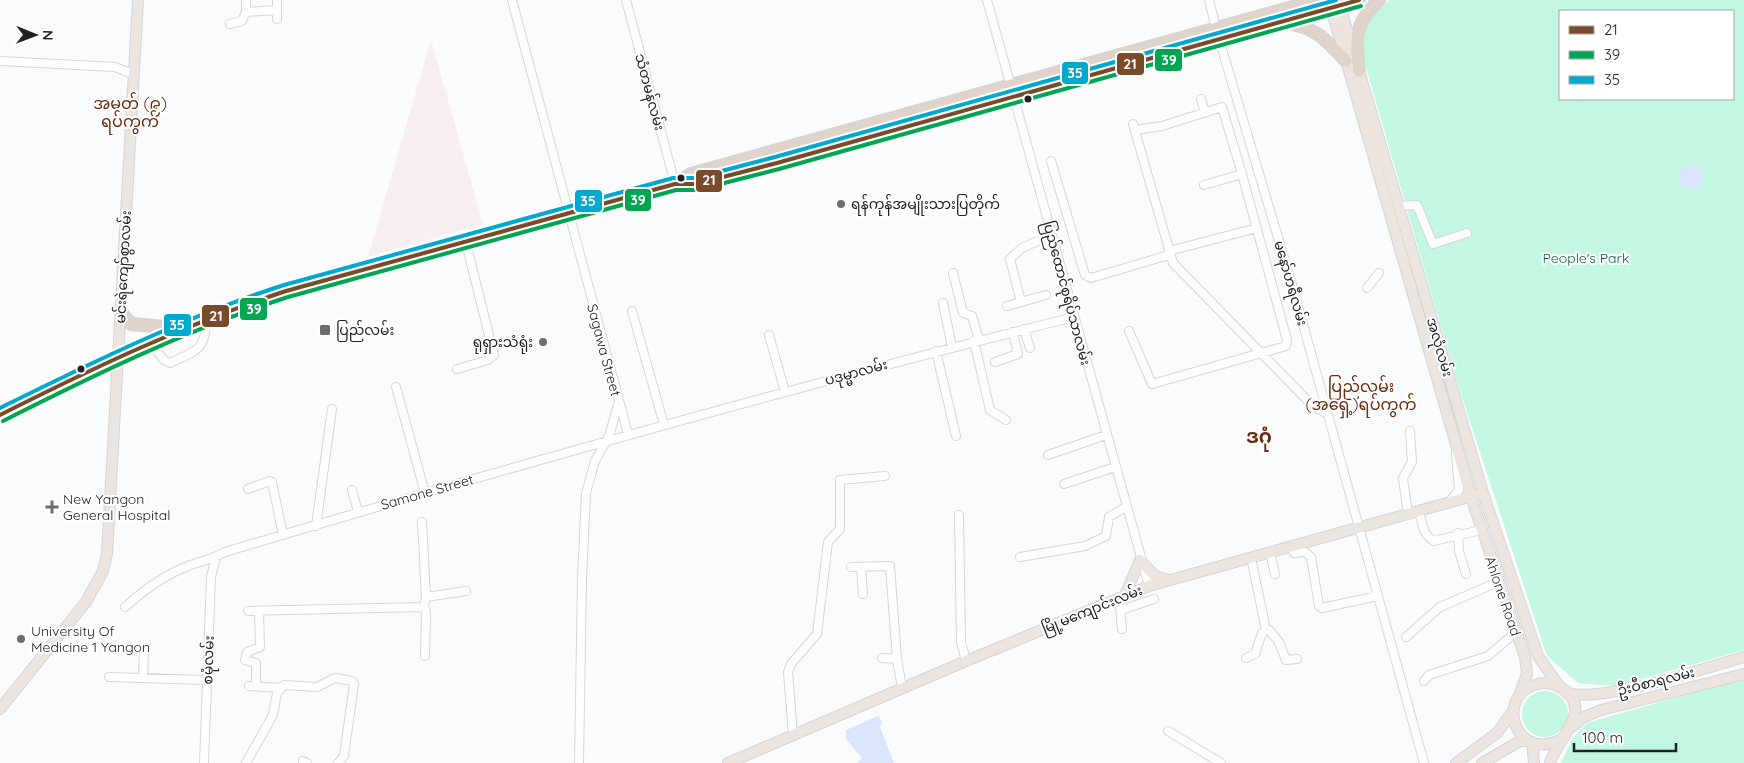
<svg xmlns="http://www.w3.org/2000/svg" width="1744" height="763" viewBox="0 0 1744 763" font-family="Quicksand,'Noto Sans Myanmar',sans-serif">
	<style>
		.commercial { fill: #f7eef0 }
		.green { fill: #c3f7e1; fill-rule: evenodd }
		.water { fill: #d8e5fa }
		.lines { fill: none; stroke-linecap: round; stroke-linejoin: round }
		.minor-casing { stroke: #d4d6d8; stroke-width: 10 }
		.major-casing { stroke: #d4d5d7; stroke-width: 12 }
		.highway-casing { stroke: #d4d5d7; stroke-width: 14 }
		.minor { stroke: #fefeff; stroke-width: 8 }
		.major { stroke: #ebe4df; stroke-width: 10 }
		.highway { stroke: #e0d3ca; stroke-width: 11 }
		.bus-1-casing { stroke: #fff; stroke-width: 8 }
		.bus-2-casing { stroke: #fff; stroke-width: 8 }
		.bus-3-casing { stroke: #fff; stroke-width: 8 }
		.bus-1 { stroke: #7a4b2a; stroke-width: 4 }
		.bus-2 { stroke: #00a651; stroke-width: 4 }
		.bus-3 { stroke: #00a9ce; stroke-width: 4 }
		.bus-dot { fill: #202124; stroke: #fff; stroke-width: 2 }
		.poi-dot { fill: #6c6d70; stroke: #fff; stroke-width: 2 }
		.labels { text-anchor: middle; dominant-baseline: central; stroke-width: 4; stroke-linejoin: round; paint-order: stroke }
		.street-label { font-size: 14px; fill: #202124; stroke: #fff }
		.poi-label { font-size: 14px; fill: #202124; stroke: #fff; text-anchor: start }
		.park-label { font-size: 14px; fill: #085b3f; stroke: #fff }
		.quarter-label { font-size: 16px; fill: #6b2a0e; stroke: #fff }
		.district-label { font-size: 19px; font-weight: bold; fill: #6b2a0e; stroke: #fff }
		.line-badge { stroke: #fff; stroke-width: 2 }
		.badge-label { font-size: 14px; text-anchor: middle; font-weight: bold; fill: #fff }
	</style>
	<rect width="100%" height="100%" fill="#f9fbfd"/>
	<path class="commercial" d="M 431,40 L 483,224 L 368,257 Z"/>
	<path class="green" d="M 1390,0 L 1744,0 L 1744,650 L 1616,686 L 1578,683 L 1547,656 L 1456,379 L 1359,43 L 1370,15 ZM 1560,11 L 1733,11 L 1733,99 L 1560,99 Z
		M 1744,678 L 1744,763 L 1561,763 L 1572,739 L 1587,723 Z
		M1522 714a23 23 0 1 1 46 0a23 23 0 1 1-46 0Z"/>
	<path class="water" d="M1678 177a13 13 0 1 1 26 0a13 13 0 1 1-26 0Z
		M 878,716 L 882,722 L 880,727 L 894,763 L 857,763 L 862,758 L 846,739 L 846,730 Z"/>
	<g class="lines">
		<defs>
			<path id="minor" d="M 512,0 L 628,434
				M 626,0 L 675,184
				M 987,0 L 1149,586
				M 1209,0 L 1216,28
				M 246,12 L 246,0
				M 277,19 L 277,0
				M 230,24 L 242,21 L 246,12 L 277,10
				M 1219,39 L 1293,288 L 1424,763
				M 0,61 L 115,67 L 135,75
				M 1201,99 L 1205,113
				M 1133,124 L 1173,263 L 1313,406 L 1326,413
				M 1135,130 L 1162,126 L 1222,107 L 1242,174 L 1204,185
				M 1051,161 L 1085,275 L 1091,278 L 1169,255
				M 1398,206 L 1417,205 L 1433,244 L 1467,233
				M 1169,251 L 1257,228
				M 953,273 L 963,313 L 972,316 L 979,340
				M 1367,288 L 1379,273
				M 1021,302 L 1010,259 L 1022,248 L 1051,235
				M 943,303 L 952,347
				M 1007,306 L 1046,295
				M 632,311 L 664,425
				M 1024,329 L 1030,348
				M 1129,331 L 1152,384 L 1286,346 L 1287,340 L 1242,174
				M 769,335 L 785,392
				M 974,341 L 990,410 L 1006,420
				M 149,342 L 164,360 L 170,363 C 197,350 206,351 206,318
				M 936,351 L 956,436
				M 995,362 L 1018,354 L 1013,332
				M 457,369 L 488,360 L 494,355 L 466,243
				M 396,387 L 425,493
				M 1048,455 L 1106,435
				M 1064,484 L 1115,467
				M 248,489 L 270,481 L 272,482 L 283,535
				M 352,490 L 358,512
				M 1450,501 L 1459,490 L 1456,454
				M 1419,511 C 1422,522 1423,536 1434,541 L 1481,530
				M 1408,514 L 1403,478 L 1412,462 L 1410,431
				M 959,515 L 961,642 L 966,661
				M 422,522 L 426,597
				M 316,526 L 332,409
				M 1458,533 L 1459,551 L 1466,574
				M 1291,546 L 1294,553 L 1305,552 L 1311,557 L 1319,606 L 1322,608 L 1378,596
				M 1270,552 L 1275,574
				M 1020,557 L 1085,546 L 1106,536 L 1109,517 L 1126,507
				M 1251,558 L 1266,630
				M 851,567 L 890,566 L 897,659 L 902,688
				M 861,567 L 863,594
				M 125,607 C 144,590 164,575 188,566 C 201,561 213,559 225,552 C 506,468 789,388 1074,317
				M 424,607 L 426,612 L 425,656
				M 1120,607 L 1122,629
				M 1121,610 L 1154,599
				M 248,611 L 424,607 L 426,597 L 466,591
				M 1266,630 L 1269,630 L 1279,642 L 1286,660 L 1297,659
				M 1406,637 L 1440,607 L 1498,582
				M 882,658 L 897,659
				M 1246,658 L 1255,654 L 1262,633 L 1266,630
				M 109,677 L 207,680
				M 143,678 L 144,650
				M 1424,681 L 1429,675 L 1488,656 L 1516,632
				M 249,686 L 281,688
				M 256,686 L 256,663 L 245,660 L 247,652 L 260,647 L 259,611
				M 1168,731 L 1221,763
				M 793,735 L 788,672 L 791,664 L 817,634 L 828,542 L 840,529 L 840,480 L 885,476
				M 303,761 L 307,763
				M 204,763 L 211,577 L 216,557
				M 246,763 L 273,715 L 277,693 L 284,685 L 317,687 L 335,678 L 352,681 L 354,684 L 344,756 L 338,763
				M 579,763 L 582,578 L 586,493 L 595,461 L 609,436 L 618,405"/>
			<path id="major" d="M 1340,6 L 1483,493 L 1538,656 L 1559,686
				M 1331,8 L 1471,497 L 1525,657 L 1527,674 L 1519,696
				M 1140,560 L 1155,576 L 1169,580
				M 1125,595 L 1140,560
				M 1566,692 C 1596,705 1709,667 1744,657
				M 0,709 L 86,602 L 103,571 L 107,554 L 138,0
				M 1572,727 L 1584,717 L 1601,710 L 1744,674
				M 1532,742 L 1534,763
				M 728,763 L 966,661 L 1149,586 L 1483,493
				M 1456,763 L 1497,733 L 1513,711
				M 1482,763 L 1520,741 L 1527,741
				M 1550,763 C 1556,740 1597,708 1560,687 C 1553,683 1545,682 1538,684 C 1494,694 1514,762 1560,740"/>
			<path id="highway" d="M 1284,22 C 1318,29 1323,37 1346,61
				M 1359,71 C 1355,39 1354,24 1379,0
				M 675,184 L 691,174 L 1318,0
				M 120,311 L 131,324 L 177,328
				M 0,415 L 118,356 L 234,308 L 286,291 L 675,184 L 696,184 L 777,163 L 1359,0"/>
		</defs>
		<use href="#minor" class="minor-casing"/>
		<use href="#major" class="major-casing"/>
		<use href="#highway" class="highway-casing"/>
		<use href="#minor" class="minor"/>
		<use href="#major" class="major"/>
		<use href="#highway" class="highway"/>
		<defs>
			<path id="bus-1" d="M 0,415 C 93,368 186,324 286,291 L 675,184 L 696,184 L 777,163 L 1359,0"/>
			<path id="bus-2" d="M 3,421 C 96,374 189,329 288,297 L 676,190 L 697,190 L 779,169 L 1361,6"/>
			<path id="bus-3" d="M 0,408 C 93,362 185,317 284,285 L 673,178 L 695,178 L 775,157 L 1336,0"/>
		</defs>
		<use href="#bus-1" class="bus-1-casing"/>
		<use href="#bus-2" class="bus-2-casing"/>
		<use href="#bus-3" class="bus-3-casing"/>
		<use href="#bus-1" class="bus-1"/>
		<use href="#bus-2" class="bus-2"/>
		<use href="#bus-3" class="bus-3"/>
	</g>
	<g class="bus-dot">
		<circle cx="1028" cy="99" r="4.5"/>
		<circle cx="681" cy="178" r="4.5"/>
		<circle cx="81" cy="369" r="4.5"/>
	</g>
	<g class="poi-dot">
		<circle cx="841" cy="204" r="5"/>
		<rect x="319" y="324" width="12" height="12" rx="2.5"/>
		<circle cx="543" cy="342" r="5"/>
		<path d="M49.5 499.5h5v5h5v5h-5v5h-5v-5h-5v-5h5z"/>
		<circle cx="21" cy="639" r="5"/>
	</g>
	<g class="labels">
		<g class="street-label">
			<text transform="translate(650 92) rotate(75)">သံတမန်လမ်း</text>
			<text transform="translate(123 267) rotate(-87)">မင်းရဲကျော်စွာလမ်း</text>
			<text transform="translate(1291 283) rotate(74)">မနော်ဟရီလမ်း</text>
			<text transform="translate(1067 293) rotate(75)">ပြည်ထောင်စုရိပ်သာလမ်း</text>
			<text transform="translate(1440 347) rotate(74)">အလုံလမ်း</text>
			<text transform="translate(604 350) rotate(75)">Sagawa Street</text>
			<text transform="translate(856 372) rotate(-15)">ပဒုမ္မာလမ်း</text>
			<text transform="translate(427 492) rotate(-16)">Samone Street</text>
			<text transform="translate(1503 596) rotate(71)">Ahlone Road</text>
			<text transform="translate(1092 609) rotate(-22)">မြို့မကျောင်းလမ်း</text>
			<text transform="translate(208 660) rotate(-88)">စမုံလမ်း</text>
			<text transform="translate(1656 681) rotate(-14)">ဦးဝီစာရလမ်း</text>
		</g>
		<g class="poi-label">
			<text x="851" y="204">ရန်ကုန်အမျိုးသားပြတိုက်</text>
			<text x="336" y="330">ပြည်လမ်း</text>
			<text x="533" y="342" text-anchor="end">ရုရှားသံရုံး</text>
			<text x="63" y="499">New Yangon<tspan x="63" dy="16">General Hospital</tspan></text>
			<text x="31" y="631">University Of<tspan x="31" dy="16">Medicine 1 Yangon</tspan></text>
		</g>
		<g class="park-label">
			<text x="1586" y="258">People's Park</text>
		</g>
		<g class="quarter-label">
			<text x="130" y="103">အမှတ် (၉)<tspan x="130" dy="18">ရပ်ကွက်</tspan></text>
			<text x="1361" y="386">ပြည်လမ်း<tspan x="1361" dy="18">(အရှေ့)ရပ်ကွက်</tspan></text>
		</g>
		<g class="district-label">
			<text x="1259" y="436">ဒဂုံ</text>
		</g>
	</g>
	<g class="line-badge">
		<rect x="1154" y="48" width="29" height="24" rx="5" fill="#00a651"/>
		<rect x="1116" y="52" width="29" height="24" rx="5" fill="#7a4b2a"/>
		<rect x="1061" y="61" width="28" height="24" rx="5" fill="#00a9ce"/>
		<rect x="695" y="169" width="28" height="24" rx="5" fill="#7a4b2a"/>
		<rect x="624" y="188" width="28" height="24" rx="5" fill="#00a651"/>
		<rect x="574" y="189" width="29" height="24" rx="5" fill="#00a9ce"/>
		<rect x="239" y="297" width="29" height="24" rx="5" fill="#00a651"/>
		<rect x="201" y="304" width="29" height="24" rx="5" fill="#7a4b2a"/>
		<rect x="163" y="313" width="29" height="24" rx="5" fill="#00a9ce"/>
	</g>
	<g class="badge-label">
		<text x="1169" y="65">39</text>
		<text x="1130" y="69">21</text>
		<text x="1075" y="78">35</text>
		<text x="709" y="185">21</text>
		<text x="638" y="205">39</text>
		<text x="588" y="206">35</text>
		<text x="254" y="314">39</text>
		<text x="216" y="321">21</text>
		<text x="177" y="330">35</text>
	</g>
	<rect x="1559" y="10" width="175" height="90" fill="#ffffff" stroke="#a6a6a7"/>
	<rect x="1569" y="26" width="25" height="8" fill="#7a4b2a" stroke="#a6a6a7"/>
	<text x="1604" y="35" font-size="15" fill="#202124">21</text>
	<rect x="1569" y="51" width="25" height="8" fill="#00a651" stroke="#a6a6a7"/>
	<text x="1604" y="60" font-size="15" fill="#202124">39</text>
	<rect x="1569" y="76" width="25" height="8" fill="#00a9ce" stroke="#a6a6a7"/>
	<text x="1604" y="85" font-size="15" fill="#202124">35</text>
	<g transform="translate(35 35) rotate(91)" stroke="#ffffff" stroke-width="4" paint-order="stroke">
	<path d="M0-4L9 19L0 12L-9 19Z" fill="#202124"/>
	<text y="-8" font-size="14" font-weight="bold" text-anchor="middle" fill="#202124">N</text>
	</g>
	<path d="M1574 743v8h102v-8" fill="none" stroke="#202124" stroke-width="2.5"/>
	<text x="1582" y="743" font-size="15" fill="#202124" stroke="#ffffff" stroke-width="4" paint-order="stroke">100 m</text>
</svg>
